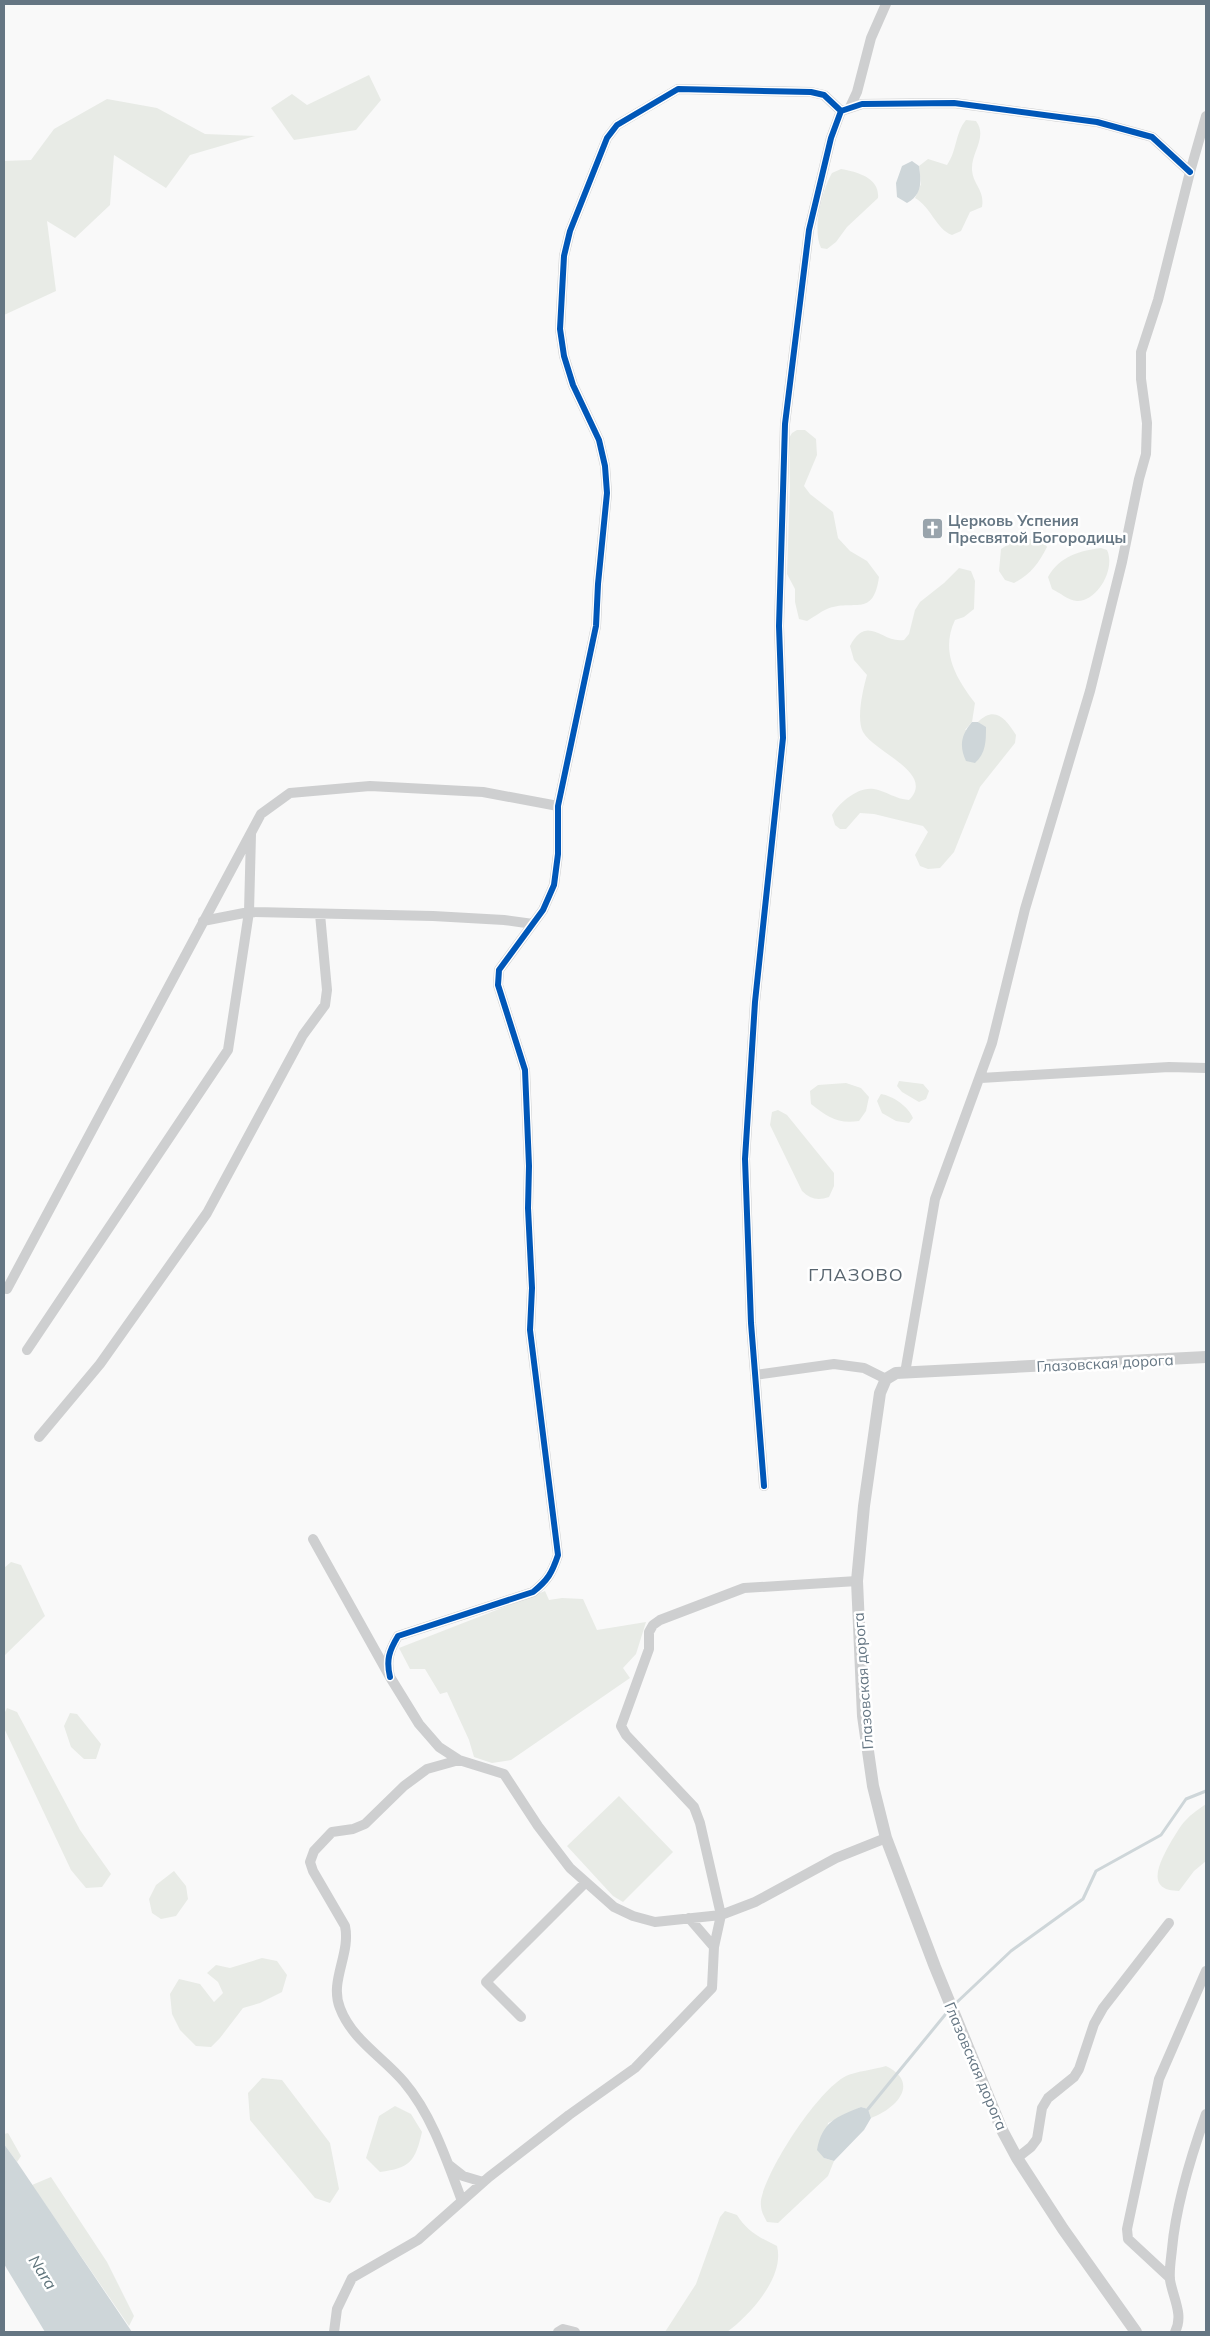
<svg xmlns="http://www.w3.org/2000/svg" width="1210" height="2336" viewBox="0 0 1210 2336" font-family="Mulish,sans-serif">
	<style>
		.green { fill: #e8ebe6 }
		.water { fill: #ced6d9 }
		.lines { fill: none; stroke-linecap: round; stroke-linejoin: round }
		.stream { stroke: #ced6d9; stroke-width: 3 }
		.minor { stroke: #cecfd0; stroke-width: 10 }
		.tertiary { stroke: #cecfd0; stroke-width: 12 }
		.cycleway-casing { stroke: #fff; stroke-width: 9 }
		.cycleway { stroke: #0057b8; stroke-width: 6 }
		.labels { text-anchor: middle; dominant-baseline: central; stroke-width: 5; stroke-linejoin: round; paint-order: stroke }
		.poi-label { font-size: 15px; font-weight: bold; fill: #657683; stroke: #fff; text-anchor: start }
		.street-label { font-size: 15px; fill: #657683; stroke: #fff }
		.water-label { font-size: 16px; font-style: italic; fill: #60757c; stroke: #fff }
		.quarter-label { font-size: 18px; letter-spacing: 1px; fill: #57646e; stroke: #fff }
	</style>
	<rect width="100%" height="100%" fill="#f9f9f9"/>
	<path class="green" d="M 369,75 L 381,100 L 356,130 L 294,140 L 271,108 L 292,94 L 307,105 Z
		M 107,99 L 157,108 L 205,134 L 255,136 L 190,155 L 166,188 L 114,155 L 110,205 L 75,238 L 47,221 L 56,291 L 4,315 L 4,161 L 31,160 L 54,129 Z
		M 966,120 L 976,121 C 988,137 971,152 972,170 C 973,185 985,190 982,207 L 970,212 L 961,231 L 952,235 C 936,229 931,207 915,198 L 921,184 L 919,166 L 928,159 L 947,165 C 957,151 955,133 966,120 Z
		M 841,169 C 858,172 880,178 878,198 L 847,227 L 836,242 L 827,249 L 821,248 C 812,229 822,190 832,173 Z
		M 797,430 L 805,430 L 816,439 L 817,455 L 804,486 L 810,494 L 833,512 L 838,538 L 850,551 L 867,561 L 879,577 C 873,619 854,598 827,609 C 820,612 814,617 807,621 L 799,619 L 795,602 L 795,589 L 787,574 L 790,486 L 789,438 L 792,433 Z
		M 1018,538 L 1043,540 L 1047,547 C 1039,563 1030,575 1014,583 L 1005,580 L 999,571 L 1001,549 Z
		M 1101,548 L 1107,550 C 1116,569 1097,602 1077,601 C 1069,601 1059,592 1052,589 L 1048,577 C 1060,556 1079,551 1101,548 Z
		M 959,568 L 971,571 L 975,581 L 974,609 L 964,617 L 955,620 C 940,652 956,678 975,703 L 972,722 L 965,730 L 986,728 L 978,722 C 995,705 1006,719 1016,735 L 1015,743 L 980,787 L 954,852 L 940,868 L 928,869 L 920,866 L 915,855 L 928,832 L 923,826 L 874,814 L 860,813 L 846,829 L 840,829 L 835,825 L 832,815 C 839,803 858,786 874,789 C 886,791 895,799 909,800 C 936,773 875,753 863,732 C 856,719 863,689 867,675 L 854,660 L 850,646 C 868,613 882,644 904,640 L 909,634 L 915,610 L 920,602 L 944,583 Z
		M 899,1081 L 923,1084 L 929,1091 L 926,1099 L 919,1102 L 902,1092 L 897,1086 Z
		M 846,1083 L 861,1088 L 869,1097 L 866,1111 L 859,1121 C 837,1124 828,1117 811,1104 L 810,1091 L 818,1085 Z
		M 881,1094 C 893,1096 908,1106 913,1118 L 909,1123 L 896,1121 L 882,1113 L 877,1101 Z
		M 778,1110 L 787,1115 L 834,1173 L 834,1186 L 829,1197 C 818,1201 810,1199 802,1191 L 770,1125 L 772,1112 Z
		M 11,1562 L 21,1565 L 45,1616 L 4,1656 L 4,1568 Z
		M 545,1591 L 549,1600 L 562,1598 L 583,1599 L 597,1630 L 646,1622 L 636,1654 L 623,1668 L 630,1678 L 511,1760 L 492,1763 L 474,1757 L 469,1740 L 447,1692 L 440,1694 L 425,1669 L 410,1669 L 399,1648 Z
		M 7,1708 L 17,1712 L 80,1830 L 111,1874 L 102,1887 L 86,1888 L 71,1870 L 4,1728 L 4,1714 Z
		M 70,1713 L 77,1714 L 101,1744 L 96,1759 L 84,1759 L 71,1747 L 64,1726 Z
		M 619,1796 L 673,1852 L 623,1902 L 613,1896 L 567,1846 Z
		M 1206,1804 L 1206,1861 L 1194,1871 L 1179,1891 C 1142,1891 1162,1858 1172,1840 C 1176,1834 1180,1826 1185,1821 C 1191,1814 1199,1809 1206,1804 Z
		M 174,1871 L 186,1886 L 188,1899 L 176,1916 L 161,1919 L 152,1913 L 149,1899 L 156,1885 Z
		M 262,1958 L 277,1961 L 287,1975 L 282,1992 L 260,2003 L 243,2008 L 220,2038 L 211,2047 L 196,2046 L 180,2030 L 172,2014 L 170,1994 L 179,1979 L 200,1984 L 214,2002 L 223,1993 L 218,1982 L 207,1973 L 216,1965 L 230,1968 Z
		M 886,2066 C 921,2083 896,2109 871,2118 L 868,2109 L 861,2107 L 828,2123 L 824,2158 L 834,2161 L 828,2176 L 778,2223 L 767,2222 C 763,2215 760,2209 761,2200 C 767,2169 817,2091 846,2076 C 854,2072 876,2069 886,2066 Z
		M 262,2078 L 282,2080 L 330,2143 L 339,2189 L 330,2203 L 315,2198 L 250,2120 L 248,2093 Z
		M 395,2106 L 411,2114 L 422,2132 C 415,2162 410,2168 380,2172 L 366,2158 L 379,2116 Z
		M 8,2133 L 21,2156 L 17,2162 L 4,2144 L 4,2134 Z
		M 51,2177 L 107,2262 L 134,2316 L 129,2326 L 32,2185 Z
		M 725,2211 L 737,2215 C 747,2231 760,2238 777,2246 C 785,2277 750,2315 727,2332 L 665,2332 L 696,2284 L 720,2217 Z"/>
	<path class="water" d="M 912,161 L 919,166 C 921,181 923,194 907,203 L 897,197 L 896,183 L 902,166 Z
		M 972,722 L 978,722 L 986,727 C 986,741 986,753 975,763 L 966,761 C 959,746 961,735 972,722 Z
		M 861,2107 L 868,2109 L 871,2118 L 864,2130 L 834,2161 L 824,2158 L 817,2150 C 822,2122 836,2117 861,2107 Z
		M 4,2144 L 17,2162 L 132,2332 L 45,2332 L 4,2264 Z"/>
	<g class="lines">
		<path class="stream" d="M 955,2004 L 1011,1951 L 1083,1899 L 1096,1871 L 1161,1835 L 1186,1799 L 1206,1791
			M 868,2109 L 949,2010"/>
		<path class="minor" d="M 850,107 L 857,92 L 871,38 L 886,4
			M 203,921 L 249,912 L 433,916 L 504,920 L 533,924
			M 981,1078 L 1169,1067 L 1206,1068
			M 7,1289 L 261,814 L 290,793 L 370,786 L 483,792 L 558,806
			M 27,1350 L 228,1050 L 249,912 L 251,834
			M 905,1373 L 935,1199 L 992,1043 L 1025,909 L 1090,691 L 1122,562 L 1139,479 L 1146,454 L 1147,423 L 1141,379 L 1141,352 L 1158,300 L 1190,172 L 1206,116
			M 755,1375 L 834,1364 L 864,1368 L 886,1379
			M 39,1437 L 100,1364 L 207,1213 L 303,1035 L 325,1005 L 327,990 L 320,914
			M 764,1486 L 751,1323 L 745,1159 L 755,1002 L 783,738 L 779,626 L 785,424 L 809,230 L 831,138 L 841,111 L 862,104 L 954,103 L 1097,122 L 1152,137 L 1190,172
			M 313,1539 L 390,1677 L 419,1724 L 439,1747 L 459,1760 L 504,1774 L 538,1826 L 570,1868 L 614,1907 L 633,1916 L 655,1922 L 721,1915 L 755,1902 L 836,1858 L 886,1838
			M 390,1677 C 386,1660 389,1651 398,1636 L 533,1592 C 548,1580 552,1573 558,1555 L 530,1330 L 532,1288 L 528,1208 L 529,1166 L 525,1070 L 498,985 L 499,970 L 543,910 L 554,885 L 558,854 L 558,806 L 596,626 L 598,584 L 607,493 L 605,466 L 599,440 L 573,385 L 564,356 L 560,329 L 564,256 L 570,231 L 607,138 L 617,125 L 678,89 L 811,92 L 824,95 L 841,111
			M 459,1760 L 427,1769 L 404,1786 L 365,1824 L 353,1829 L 332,1832 L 314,1851 L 310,1862 L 313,1871 L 345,1926 C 351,1954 329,1981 340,2008 C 352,2040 383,2057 404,2082 C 432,2115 447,2161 462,2201
			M 689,1918 L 714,1947
			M 521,2017 L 486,1982 L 585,1883
			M 1017,2158 L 1031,2147 L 1037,2139 L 1042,2108 L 1048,2098 L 1074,2077 L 1079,2069 L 1094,2024 L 1103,2008 L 1169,1923
			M 449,2165 L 463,2176 L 483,2182
			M 1170,2278 L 1128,2239 L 1127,2229 L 1159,2079 L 1206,1971
			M 334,2332 L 337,2309 L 352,2278 L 418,2240 L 489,2177 L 569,2115 L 635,2068 L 712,1988 L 714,1947 L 721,1915 L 700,1823 L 694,1807 L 626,1735 L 621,1726 L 649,1649 L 649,1632 L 653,1625 L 660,1620 L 744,1588 L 857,1581
			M 558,2332 L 563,2329 L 575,2332
			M 1175,2332 C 1184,2315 1173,2298 1170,2280 C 1169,2270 1171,2259 1172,2249 C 1176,2204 1191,2156 1206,2114"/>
		<path class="tertiary" d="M 1136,2332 L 1063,2229 L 1017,2158 L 1002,2130 L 935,1967 L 886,1838 L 873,1786 L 863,1716 L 857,1581 L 864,1506 L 880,1393 L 886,1379 L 896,1373 L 1206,1357"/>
		<defs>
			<path id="cycleway" d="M 764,1486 L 751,1323 L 745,1159 L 755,1002 L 783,738 L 779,626 L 785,424 L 809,230 L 831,138 L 841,111 L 862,104 L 954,103 L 1097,122 L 1152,137 L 1190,172
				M 390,1677 C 386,1660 389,1651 398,1636 L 533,1592 C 548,1580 552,1573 558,1555 L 530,1330 L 532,1288 L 528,1208 L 529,1166 L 525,1070 L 498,985 L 499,970 L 543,910 L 554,885 L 558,854 L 558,806 L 596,626 L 598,584 L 607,493 L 605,466 L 599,440 L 573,385 L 564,356 L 560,329 L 564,256 L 570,231 L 607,138 L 617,125 L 678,89 L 811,92 L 824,95 L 841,111"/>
		</defs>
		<use href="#cycleway" class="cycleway-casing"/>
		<use href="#cycleway" class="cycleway"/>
	</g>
	<defs>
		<symbol id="church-square" viewBox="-11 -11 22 22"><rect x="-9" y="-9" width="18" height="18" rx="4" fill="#99a4ac" stroke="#fff"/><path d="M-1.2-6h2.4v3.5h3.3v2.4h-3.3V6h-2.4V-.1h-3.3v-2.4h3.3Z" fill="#fff"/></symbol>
	</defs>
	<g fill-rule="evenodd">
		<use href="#church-square" x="920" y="516" width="25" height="25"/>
	</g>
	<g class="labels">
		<g class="poi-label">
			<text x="948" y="520">Церковь Успения<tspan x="948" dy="17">Пресвятой Богородицы</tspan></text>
		</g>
		<g class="street-label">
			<text transform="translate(1105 1363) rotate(-3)">Глазовская дорога</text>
			<text transform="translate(863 1681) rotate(-94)">Глазовская дорога</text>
			<text transform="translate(976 2066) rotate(67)">Глазовская дорога</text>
		</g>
		<g class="water-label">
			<text transform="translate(43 2272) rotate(57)">Nara</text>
		</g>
		<g class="quarter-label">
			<text x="856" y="1274">ГЛАЗОВО</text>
		</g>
	</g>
	<rect width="1210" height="2336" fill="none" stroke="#657683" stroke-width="10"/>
</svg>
